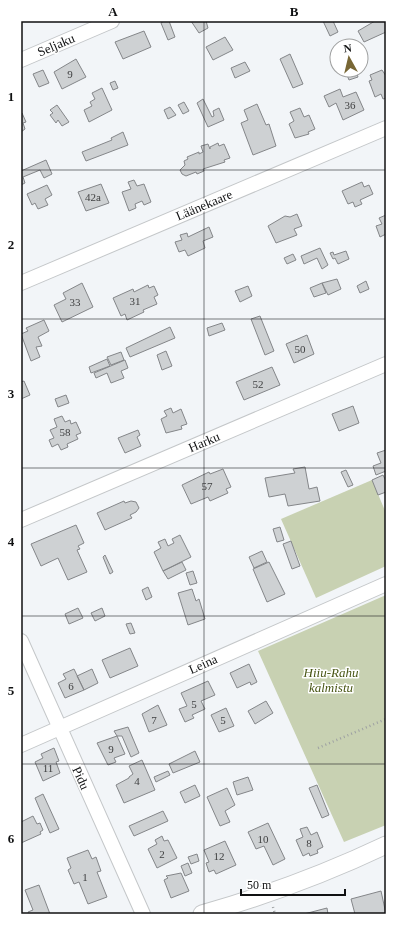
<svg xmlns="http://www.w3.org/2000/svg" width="407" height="935" viewBox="0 0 407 935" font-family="'Times New Roman',serif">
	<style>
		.green { fill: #c8d1b2 }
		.building { fill: #ced1d3; stroke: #848689 }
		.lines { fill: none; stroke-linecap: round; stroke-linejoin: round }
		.minor-casing { stroke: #c4c7c9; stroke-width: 16 }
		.tertiary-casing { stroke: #c4c7c9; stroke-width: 19 }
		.path { stroke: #9da0a2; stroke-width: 2.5; stroke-dasharray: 1 3; stroke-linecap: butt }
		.minor { stroke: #fff; stroke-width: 14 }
		.tertiary { stroke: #fff; stroke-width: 17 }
		.grid { fill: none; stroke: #101112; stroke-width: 1; stroke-opacity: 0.55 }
		.labels { text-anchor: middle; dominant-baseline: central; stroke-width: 3; stroke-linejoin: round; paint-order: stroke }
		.number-label { font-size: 11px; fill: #404142 }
		.street-label { font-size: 13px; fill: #101112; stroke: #fff }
		.park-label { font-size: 13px; font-style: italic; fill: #495615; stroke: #fff }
		.neatline { fill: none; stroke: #101112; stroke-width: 1.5 }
		.grid-label { font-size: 13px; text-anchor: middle; font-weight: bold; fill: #101112 }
	</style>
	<rect width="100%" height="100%" fill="#f2f5f8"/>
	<path class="green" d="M 372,480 L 386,513 L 386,566 L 316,598 L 281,519 Z
		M 386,595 L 386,825 L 344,842 L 258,651 Z"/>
	<path class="building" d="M 164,21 L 169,21 L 175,37 L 168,40 L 161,23 Z
		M 191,21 L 206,21 L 208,28 L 199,33 Z
		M 323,21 L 333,21 L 338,32 L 330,36 Z
		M 375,21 L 386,21 L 386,32 L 364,42 L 358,31 Z
		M 144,31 L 151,47 L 123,59 L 115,42 Z
		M 225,37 L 233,50 L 213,60 L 206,47 Z
		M 290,54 L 303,84 L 293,88 L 280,59 Z
		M 76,59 L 86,77 L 62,89 L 54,72 Z
		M 245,62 L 250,71 L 235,78 L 231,68 Z
		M 43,70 L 49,83 L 39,87 L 33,74 Z
		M 382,70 L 386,76 L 386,98 L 383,99 L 381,94 L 375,97 L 369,81 L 372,80 L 370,75 Z
		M 356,71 L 358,77 L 349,80 L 347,75 Z
		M 115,81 L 118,88 L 113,90 L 110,83 Z
		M 102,88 L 112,110 L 89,122 L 84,110 L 92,106 L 90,102 L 95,99 L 92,93 Z
		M 340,89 L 343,97 L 356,92 L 364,110 L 343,120 L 336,103 L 329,107 L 324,96 Z
		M 203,99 L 212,117 L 214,116 L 213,111 L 219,108 L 224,120 L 208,127 L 197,103 Z
		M 184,102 L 189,111 L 183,114 L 178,105 Z
		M 257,104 L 266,125 L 269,124 L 276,146 L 253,155 L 241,123 L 248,120 L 244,110 Z
		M 57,105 L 69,122 L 62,126 L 58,120 L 56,123 L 50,115 L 53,113 L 50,110 Z
		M 170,107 L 176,115 L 168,119 L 164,110 Z
		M 300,108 L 304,117 L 309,115 L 315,129 L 308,132 L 309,134 L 295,138 L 289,124 L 294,121 L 290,112 Z
		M 22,113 L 26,122 L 23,123 L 25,129 L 21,132 Z
		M 123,132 L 128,145 L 86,161 L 82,152 L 112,140 L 111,138 Z
		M 218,143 L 219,146 L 224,144 L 230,158 L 224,160 L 225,162 L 203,169 L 204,171 L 197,174 L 196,172 L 186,176 L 182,174 L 180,170 L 185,165 L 184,161 L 188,159 L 187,157 L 199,152 L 199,154 L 203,152 L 201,146 L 208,144 L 210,149 L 210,147 Z
		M 46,160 L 52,174 L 44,178 L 40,170 L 23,177 L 25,183 L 21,185 L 21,171 Z
		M 134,180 L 137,186 L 144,184 L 151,202 L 144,205 L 142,201 L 135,204 L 136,208 L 129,211 L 122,192 L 131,189 L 128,182 Z
		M 362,182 L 364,187 L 369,185 L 373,194 L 360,200 L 362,204 L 355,207 L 353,202 L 348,204 L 342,191 Z
		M 101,184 L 109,203 L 86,211 L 78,192 Z
		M 47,185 L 52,195 L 45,199 L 48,205 L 38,209 L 35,203 L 32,205 L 27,194 Z
		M 297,214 L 302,226 L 294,229 L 297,235 L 276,243 L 268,226 L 285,216 L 290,217 Z
		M 386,215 L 386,234 L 380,237 L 376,226 L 382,224 L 379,218 Z
		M 209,227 L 213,237 L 203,241 L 205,248 L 188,256 L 185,250 L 179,252 L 175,242 L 182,240 L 180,235 L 187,233 L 188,237 Z
		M 320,248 L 328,265 L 322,269 L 317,258 L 304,264 L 301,256 Z
		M 346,251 L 349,259 L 338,264 L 335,258 L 333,259 L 330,253 L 333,252 L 334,255 Z
		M 293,254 L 296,260 L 287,264 L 284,258 Z
		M 337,279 L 341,289 L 328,295 L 322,283 Z
		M 366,281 L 369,289 L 360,293 L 357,286 Z
		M 82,283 L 93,307 L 62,322 L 54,305 L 66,299 L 63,293 Z
		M 322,283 L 326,293 L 314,297 L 310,288 Z
		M 148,285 L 149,288 L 154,286 L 158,295 L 154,297 L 157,304 L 143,310 L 144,312 L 127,320 L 125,314 L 121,316 L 113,298 L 133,289 L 134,292 Z
		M 248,286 L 252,296 L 240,302 L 235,291 Z
		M 260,316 L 274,351 L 265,355 L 251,319 Z
		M 44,320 L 49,331 L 38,337 L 42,346 L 36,347 L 40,357 L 31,361 L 21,334 L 28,331 L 26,328 Z
		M 222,323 L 225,330 L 209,336 L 207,328 Z
		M 170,327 L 175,338 L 130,357 L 126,348 Z
		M 307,335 L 314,354 L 294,363 L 286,344 Z
		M 166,351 L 172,366 L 162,370 L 157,355 Z
		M 121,352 L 124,360 L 111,365 L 107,357 Z
		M 107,359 L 110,366 L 91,373 L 89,367 Z
		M 125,360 L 128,368 L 121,371 L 124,378 L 111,383 L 107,373 L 96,378 L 94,373 Z
		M 272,367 L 280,385 L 244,400 L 236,382 Z
		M 24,381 L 30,395 L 21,399 L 21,382 Z
		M 66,395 L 69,403 L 58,407 L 55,399 Z
		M 353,406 L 359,423 L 339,431 L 332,414 Z
		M 171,408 L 173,413 L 181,409 L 187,424 L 181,426 L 182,429 L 166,433 L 161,419 L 167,416 L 164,411 Z
		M 62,416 L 65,422 L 70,420 L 71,424 L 76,422 L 81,433 L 76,435 L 78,439 L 67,444 L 68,447 L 61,450 L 58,444 L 52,447 L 49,440 L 54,438 L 50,430 L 57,427 L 54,419 Z
		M 138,430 L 140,435 L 137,437 L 141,446 L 125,453 L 118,438 Z
		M 386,450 L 386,471 L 376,475 L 373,466 L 381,463 L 377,453 Z
		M 305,467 L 309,489 L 317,487 L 320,501 L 288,506 L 285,494 L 269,497 L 265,478 L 295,473 L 293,469 Z
		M 223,469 L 231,487 L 226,489 L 228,493 L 210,501 L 208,497 L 191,504 L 182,485 L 209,472 L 210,474 Z
		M 346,470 L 353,485 L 348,487 L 341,472 Z
		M 383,475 L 386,481 L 386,492 L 378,495 L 372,480 Z
		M 124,501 L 125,503 L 131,501 L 136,502 L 139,508 L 136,512 L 130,515 L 132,518 L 105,530 L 97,513 Z
		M 76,525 L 84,543 L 78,546 L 80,549 L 77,550 L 87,572 L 68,580 L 58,558 L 41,566 L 31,544 Z
		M 280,527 L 284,540 L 277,542 L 273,529 Z
		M 180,535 L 191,557 L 163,571 L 154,552 L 161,548 L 158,542 L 165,539 L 168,546 L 174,543 L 172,539 Z
		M 291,541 L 300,566 L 292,569 L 283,544 Z
		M 262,551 L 267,562 L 254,568 L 249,557 Z
		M 105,555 L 113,572 L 110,574 L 103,557 Z
		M 182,562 L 186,570 L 168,579 L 163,571 Z
		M 269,562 L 285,594 L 267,602 L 253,569 Z
		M 193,571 L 197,583 L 190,585 L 186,573 Z
		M 148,587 L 152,597 L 146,600 L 142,590 Z
		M 192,589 L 196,601 L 199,599 L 205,619 L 188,625 L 178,593 Z
		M 78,608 L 83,618 L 69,624 L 65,614 Z
		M 102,608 L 105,616 L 95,621 L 91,613 Z
		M 131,623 L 135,633 L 130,634 L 126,624 Z
		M 130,648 L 138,666 L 110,678 L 102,660 Z
		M 249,664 L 257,682 L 251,685 L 250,682 L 237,688 L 230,673 Z
		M 74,669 L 84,690 L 65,698 L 58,683 L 66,679 L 63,674 Z
		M 92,669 L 98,683 L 84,690 L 77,676 Z
		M 208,681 L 215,695 L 201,701 L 205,709 L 192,715 L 194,718 L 185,722 L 179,709 L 187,706 L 181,693 Z
		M 266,701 L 273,713 L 255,724 L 248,711 Z
		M 158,705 L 167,725 L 149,732 L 142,714 Z
		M 226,708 L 234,726 L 219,732 L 211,715 Z
		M 128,727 L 139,753 L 131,757 L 122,736 L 117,736 L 114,731 Z
		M 117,736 L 125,754 L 114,758 L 116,762 L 108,765 L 97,743 Z
		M 54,748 L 59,761 L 56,762 L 60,773 L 43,781 L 35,762 L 43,758 L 41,754 Z
		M 195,751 L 200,762 L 173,773 L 169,764 Z
		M 142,760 L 155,790 L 124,803 L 116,785 L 129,778 L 129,777 L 133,774 L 129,766 Z
		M 168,771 L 170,775 L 156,782 L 154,777 Z
		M 248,777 L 253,790 L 237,795 L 233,782 Z
		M 195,785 L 200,796 L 185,803 L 180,792 Z
		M 317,785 L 329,815 L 322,818 L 309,788 Z
		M 227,788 L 235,805 L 225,811 L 230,822 L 220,826 L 207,797 Z
		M 43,794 L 59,829 L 50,833 L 35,798 Z
		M 163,811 L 168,821 L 134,836 L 129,826 Z
		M 33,816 L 37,824 L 40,823 L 43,830 L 40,832 L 41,834 L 21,843 L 21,822 Z
		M 268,823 L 285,859 L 273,865 L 264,846 L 256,849 L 248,832 Z
		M 307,827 L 311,835 L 317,832 L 323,847 L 317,850 L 318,853 L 310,856 L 309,853 L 303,856 L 296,840 L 303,837 L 300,829 Z
		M 162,836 L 164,841 L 168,840 L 177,858 L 157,868 L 148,849 L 157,844 L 155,840 Z
		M 225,841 L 236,865 L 216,874 L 214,870 L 209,872 L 206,863 L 209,862 L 204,850 Z
		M 88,850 L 92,859 L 96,857 L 101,871 L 97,872 L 107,897 L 88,904 L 79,882 L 74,884 L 68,870 L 71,868 L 67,858 Z
		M 197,854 L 199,861 L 191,864 L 188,857 Z
		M 188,863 L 192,873 L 185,876 L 181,866 Z
		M 181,873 L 189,891 L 171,898 L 164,880 L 168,878 L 166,876 Z
		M 39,885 L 50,914 L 29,914 L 28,912 L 33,910 L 25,890 Z
		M 381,891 L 386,914 L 355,914 L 351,899 Z
		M 327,908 L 328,914 L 304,914 Z"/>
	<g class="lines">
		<defs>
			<path id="minor" d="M 21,60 L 112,21
				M 21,283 L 386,128
				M 21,520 L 386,364
				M 21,641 L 143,914
				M 21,745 L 386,584"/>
			<path id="tertiary" d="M 202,914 C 265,896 327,873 386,845"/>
		</defs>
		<use href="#minor" class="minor-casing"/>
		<use href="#tertiary" class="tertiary-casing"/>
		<path class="path" d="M 318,748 L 386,719
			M 273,907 L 275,914"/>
		<use href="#minor" class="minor"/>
		<use href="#tertiary" class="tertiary"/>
	</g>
	<path class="grid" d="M 204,21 L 204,914M 21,170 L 386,170M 21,319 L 386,319M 21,468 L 386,468M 21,616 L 386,616M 21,764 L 386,764"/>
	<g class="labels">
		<g class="number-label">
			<text x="70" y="74">9</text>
			<text x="350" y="105">36</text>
			<text x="93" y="197">42a</text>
			<text x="135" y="301">31</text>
			<text x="75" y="302">33</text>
			<text x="300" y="349">50</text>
			<text x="258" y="384">52</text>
			<text x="65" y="432">58</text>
			<text x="207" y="486">57</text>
			<text x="71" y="686">6</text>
			<text x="194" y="704">5</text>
			<text x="154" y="720">7</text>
			<text x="223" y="720">5</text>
			<text x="111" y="749">9</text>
			<text x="48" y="768">11</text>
			<text x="137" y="781">4</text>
			<text x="263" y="839">10</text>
			<text x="309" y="843">8</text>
			<text x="162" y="854">2</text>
			<text x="219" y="856">12</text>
			<text x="85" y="877">1</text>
		</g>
		<g class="street-label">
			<text transform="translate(56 45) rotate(-23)">Seljaku</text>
			<text transform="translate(204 205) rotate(-23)">Läänekaare</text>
			<text transform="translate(204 442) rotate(-23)">Harku</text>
			<text transform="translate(203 664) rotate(-24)">Leina</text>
			<text transform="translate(81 778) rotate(66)">Pidu</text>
		</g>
		<g class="park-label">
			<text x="331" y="672">Hiiu-Rahu<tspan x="331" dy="15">kalmistu</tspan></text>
		</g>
	</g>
	<rect width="407" height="935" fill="none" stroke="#ffffff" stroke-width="44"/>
	<g transform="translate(349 58) rotate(352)"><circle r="19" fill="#ffffff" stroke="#9fa0a0"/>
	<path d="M0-3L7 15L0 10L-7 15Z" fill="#786735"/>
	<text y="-6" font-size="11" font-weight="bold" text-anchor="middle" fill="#101112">N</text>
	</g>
	<path d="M241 889v6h104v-6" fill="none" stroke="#101112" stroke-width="2"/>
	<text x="247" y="889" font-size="12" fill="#101112" stroke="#ffffff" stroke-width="3" paint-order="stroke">50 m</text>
	<rect x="22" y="22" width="363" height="891" class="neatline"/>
	<g class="grid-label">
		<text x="113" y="16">A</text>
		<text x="294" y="16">B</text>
		<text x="11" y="101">1</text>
		<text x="11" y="249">2</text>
		<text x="11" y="398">3</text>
		<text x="11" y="546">4</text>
		<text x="11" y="695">5</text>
		<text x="11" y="843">6</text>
	</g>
</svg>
